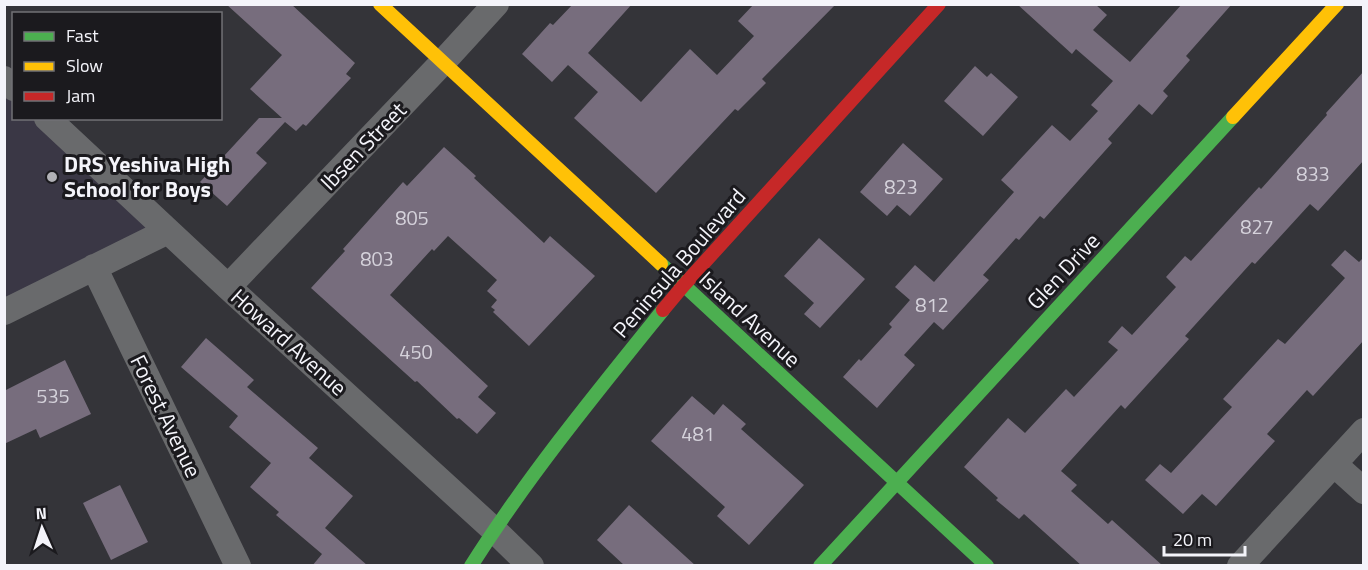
<svg xmlns="http://www.w3.org/2000/svg" width="1368" height="570" viewBox="0 0 1368 570" font-family="'Titillium Web',sans-serif">
	<style>
		.built { fill: #3a3745 }
		.building { fill: #776d7d }
		.lines { fill: none; stroke-linecap: round; stroke-linejoin: round }
		.street { stroke: #696a6c; stroke-width: 26 }
		.fast { stroke: #4caf50; stroke-width: 14 }
		.slow { stroke: #ffc107; stroke-width: 14 }
		.jam { stroke: #c62828; stroke-width: 14 }
		.poi-dot { fill: #b1b1b6; stroke: #1b1a1e; stroke-width: 2 }
		.labels { text-anchor: middle; dominant-baseline: central; stroke-width: 6; stroke-linejoin: round; paint-order: stroke }
		.number-label { font-size: 20px; fill: #d5d2db }
		.street-label { font-size: 22px; fill: #f4f4fa; stroke: #1b1a1e }
		.poi-label { font-size: 22px; font-weight: bold; fill: #f4f4fa; stroke: #1b1a1e; text-anchor: start }
	</style>
	<rect width="100%" height="100%" fill="#343439"/>
	<path class="built" d="M 4,87 L 13,96 L 14,118 L 38,119 L 163,235 L 4,314 Z"/>
	<path class="building" d="M 226,4 L 291,4 L 355,63 L 346,74 L 351,78 L 306,126 L 303,124 L 296,131 L 285,122 L 256,153 L 267,163 L 227,206 L 200,182 L 259,118 L 282,118 L 250,89 L 282,55 Z
		M 573,4 L 632,4 L 588,53 L 641,102 L 690,49 L 717,75 L 754,36 L 738,21 L 754,4 L 836,4 L 762,79 L 766,83 L 738,111 L 735,109 L 656,193 L 574,118 L 598,92 L 568,65 L 552,82 L 522,54 L 550,23 L 553,25 Z
		M 1017,4 L 1095,4 L 1107,15 L 1093,30 L 1130,62 L 1182,4 L 1232,4 L 1186,56 L 1190,60 L 1163,91 L 1168,96 L 1152,115 L 1139,104 L 1108,139 L 1112,143 L 1044,219 L 1040,216 L 1019,240 L 1016,238 L 983,275 L 989,280 L 943,330 L 934,322 L 904,355 L 915,365 L 877,408 L 843,377 L 859,359 L 861,361 L 892,327 L 889,324 L 910,300 L 895,287 L 915,265 L 934,282 L 1014,192 L 1001,180 L 1052,125 L 1070,141 L 1098,111 L 1091,105 L 1113,81 L 1076,49 L 1072,54 Z
		M 975,66 L 987,77 L 991,73 L 1018,97 L 983,136 L 944,101 Z
		M 1364,71 L 1364,160 L 1318,211 L 1310,204 L 1255,264 L 1252,262 L 1185,336 L 1189,339 L 1125,409 L 1121,405 L 1061,471 L 1077,485 L 1071,491 L 1108,524 L 1112,520 L 1163,566 L 1082,566 L 1024,514 L 1019,519 L 996,500 L 998,498 L 964,467 L 1008,418 L 1025,433 L 1066,389 L 1074,397 L 1118,350 L 1108,342 L 1122,326 L 1132,335 L 1176,287 L 1166,277 L 1185,256 L 1191,261 L 1259,187 L 1261,189 L 1327,115 L 1326,113 Z
		M 903,143 L 943,179 L 910,216 L 897,205 L 887,216 L 860,192 Z
		M 444,147 L 476,176 L 474,178 L 544,243 L 550,236 L 595,276 L 529,346 L 493,312 L 495,310 L 491,307 L 497,300 L 487,291 L 497,280 L 448,236 L 434,251 L 432,249 L 390,295 L 488,386 L 478,397 L 496,413 L 477,434 L 459,418 L 457,419 L 417,381 L 415,382 L 311,288 L 345,251 L 343,249 L 403,182 L 407,186 Z
		M 819,238 L 865,279 L 820,328 L 804,314 L 814,303 L 784,276 Z
		M 1345,250 L 1359,262 L 1364,257 L 1364,340 L 1313,396 L 1307,390 L 1267,434 L 1275,441 L 1216,506 L 1202,494 L 1183,514 L 1145,480 L 1160,464 L 1171,473 L 1232,407 L 1223,399 L 1278,339 L 1285,344 L 1345,278 L 1331,265 Z
		M 206,338 L 254,380 L 247,387 L 318,448 L 309,458 L 353,496 L 325,528 L 368,566 L 312,566 L 322,554 L 276,515 L 279,512 L 250,487 L 271,463 L 229,427 L 238,416 L 181,367 Z
		M 65,360 L 91,414 L 40,438 L 36,429 L 4,444 L 4,391 Z
		M 692,396 L 714,415 L 723,404 L 746,424 L 741,429 L 804,485 L 749,545 L 717,516 L 725,507 L 651,441 Z
		M 120,485 L 148,542 L 111,560 L 83,503 Z
		M 629,505 L 696,566 L 625,566 L 597,540 Z"/>
	<g class="lines">
		<path class="street" d="M 4,79 L 14,88
			M 47,118 L 228,287 L 494,530 L 531,566
			M 94,267 L 238,566
			M 228,287 L 442,63 L 496,4
			M 4,312 L 168,231
			M 1334,464 L 1364,491
			M 1240,566 L 1364,431"/>
		<path class="fast" d="M 661,264 L 987,566
			M 471,566 C 528,476 596,393 663,310
			M 820,566 L 1233,117"/>
		<path class="slow" d="M 380,4 L 661,264
			M 1233,117 L 1337,4"/>
		<path class="jam" d="M 663,310 L 683,286 L 939,4"/>
	</g>
	<circle class="poi-dot" cx="52" cy="177" r="6"/>
	<g class="labels">
		<g class="number-label">
			<text x="1313" y="173">833</text>
			<text x="901" y="186">823</text>
			<text x="412" y="217">805</text>
			<text x="1257" y="226">827</text>
			<text x="377" y="258">803</text>
			<text x="932" y="304">812</text>
			<text x="416" y="351">450</text>
			<text x="53" y="395">535</text>
			<text x="698" y="433">481</text>
		</g>
		<g class="street-label">
			<text transform="translate(363 146) rotate(-46)">Ibsen Street</text>
			<text transform="translate(679 263) rotate(-49)">Peninsula Boulevard</text>
			<text transform="translate(1063 271) rotate(-47)">Glen Drive</text>
			<text transform="translate(750 319) rotate(43)">Island Avenue</text>
			<text transform="translate(289 342) rotate(42)">Howard Avenue</text>
			<text transform="translate(166 416) rotate(64)">Forest Avenue</text>
		</g>
		<g class="poi-label">
			<text x="64" y="164">DRS Yeshiva High<tspan x="64" dy="25">School for Boys</tspan></text>
		</g>
	</g>
	<rect width="1368" height="570" fill="none" stroke="#f4f4fa" stroke-width="12"/>
	<rect x="12" y="12" width="210" height="108" fill="#1b1a1e" stroke="#727176" stroke-width="1.5"/>
	<rect x="24" y="32" width="30" height="9" fill="#4caf50" stroke="#727176" stroke-width="1.5"/>
	<text x="66" y="42" font-size="18" fill="#f4f4fa">Fast</text>
	<rect x="24" y="62" width="30" height="9" fill="#ffc107" stroke="#727176" stroke-width="1.5"/>
	<text x="66" y="72" font-size="18" fill="#f4f4fa">Slow</text>
	<rect x="24" y="92" width="30" height="9" fill="#c62828" stroke="#727176" stroke-width="1.5"/>
	<text x="66" y="102" font-size="18" fill="#f4f4fa">Jam</text>
	<g transform="translate(42 528) rotate(357)" stroke="#1b1a1e" stroke-width="4.5" paint-order="stroke">
	<path d="M0-4.5L10 22L0 15L-10 22Z" fill="#f4f4fa"/>
	<text y="-9" font-size="16" font-weight="bold" text-anchor="middle" fill="#f4f4fa">N</text>
	</g>
	<path d="M1164 546v9h81v-9" fill="none" stroke="#f4f4fa" stroke-width="3"/>
	<text x="1173" y="546" font-size="18" fill="#f4f4fa" stroke="#1b1a1e" stroke-width="4.5" paint-order="stroke">20 m</text>
</svg>
